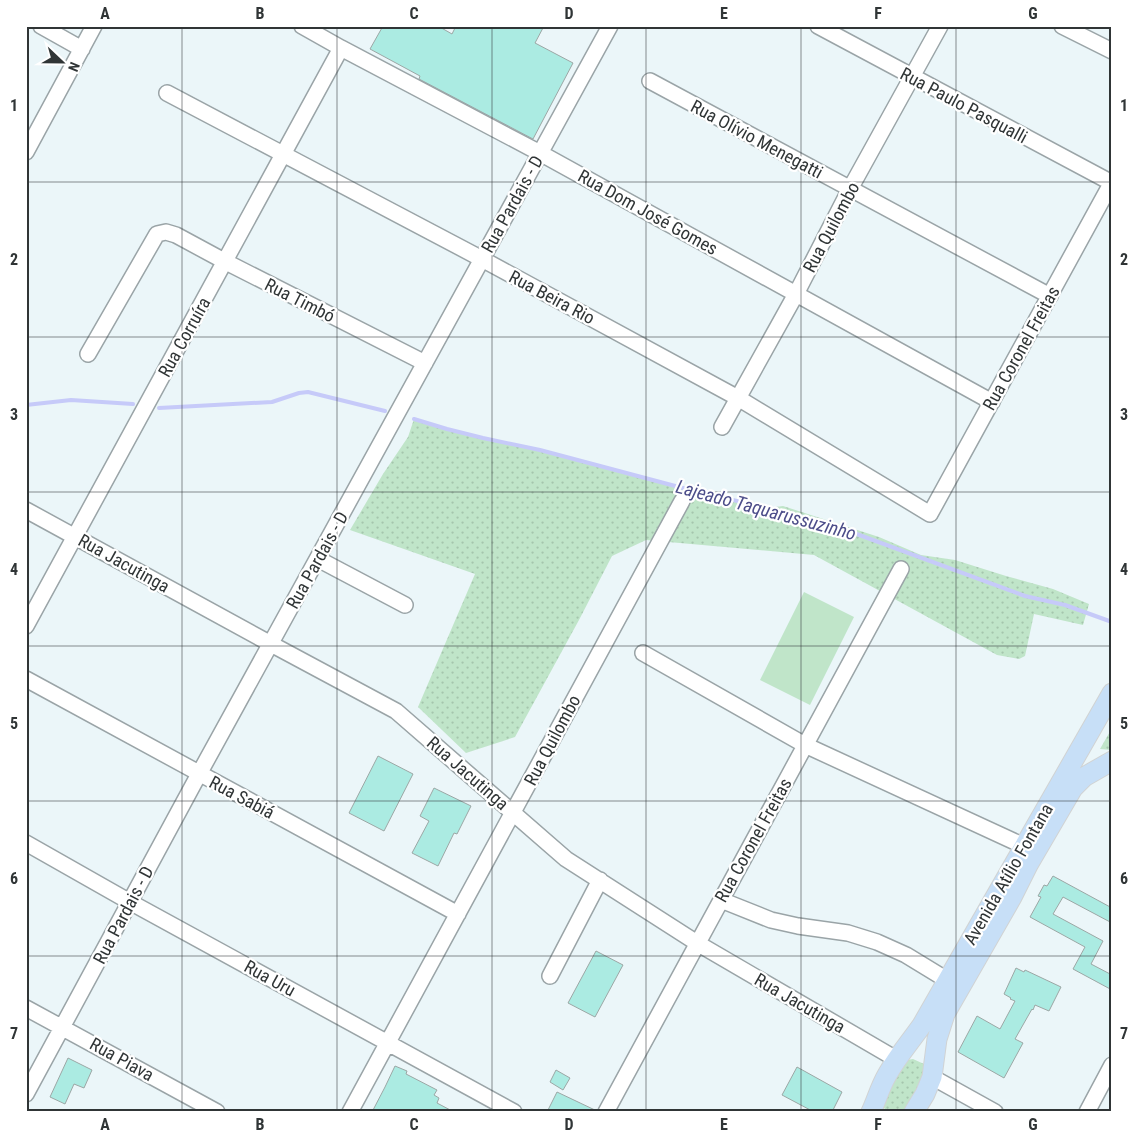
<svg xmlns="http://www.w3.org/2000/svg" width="1138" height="1138" viewBox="0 0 1138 1138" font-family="'Roboto Condensed',sans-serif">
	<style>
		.grass { fill: url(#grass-dots) }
		.park { fill: #c0e5c9 }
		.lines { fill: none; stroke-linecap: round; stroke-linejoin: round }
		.stream { stroke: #c6caf9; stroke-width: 4 }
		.building { fill: #abebe2; stroke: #9ca7a5 }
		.minor-casing { stroke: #9aa4a7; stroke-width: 18 }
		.major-casing { stroke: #d1d3d3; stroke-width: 21 }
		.minor { stroke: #fff; stroke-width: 15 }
		.major { stroke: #c7dff7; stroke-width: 19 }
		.grid { fill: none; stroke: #303536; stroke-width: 1; stroke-opacity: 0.55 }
		.labels { text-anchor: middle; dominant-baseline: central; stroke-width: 4.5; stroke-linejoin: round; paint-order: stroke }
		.street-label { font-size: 18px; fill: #303536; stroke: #fff }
		.water-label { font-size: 19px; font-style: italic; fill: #4d4e8a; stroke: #fff }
		.neatline { fill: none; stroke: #303536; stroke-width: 2 }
		.grid-label { font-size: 16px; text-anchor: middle; font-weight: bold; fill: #303536 }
	</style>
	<defs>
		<pattern id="grass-dots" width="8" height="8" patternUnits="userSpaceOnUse" patternTransform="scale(1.25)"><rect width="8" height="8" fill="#c0e5c9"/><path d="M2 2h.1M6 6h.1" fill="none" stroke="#a5c5ad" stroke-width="1.8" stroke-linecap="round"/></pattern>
	</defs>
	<rect width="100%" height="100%" fill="#ebf6f9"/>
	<path class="grass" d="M 414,419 L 447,429 L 483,438 L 540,450 L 679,487 L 768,508 L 783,506 L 879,537 L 921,555 L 955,560 L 1006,576 L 1053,589 L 1089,604 L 1083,625 L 1034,614 L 1025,656 L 1019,659 L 997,655 L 814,555 L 646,540 L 612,556 L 579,620 L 515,737 L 466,753 L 418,707 L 475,574 L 350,530 L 383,474 L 408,437 Z
		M 1112,728 L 1112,750 L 1100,749 Z
		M 913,1059 L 924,1064 L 927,1069 L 906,1112 L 888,1112 L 882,1106 L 883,1093 L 907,1060 Z"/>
	<path class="park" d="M 804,592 L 854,617 L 810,705 L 760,680 Z"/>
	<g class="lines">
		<path class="stream" d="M 26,405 L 71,400 L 133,404
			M 159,408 L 272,402 L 299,393 L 308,392 L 385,411
			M 414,419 L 447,429 L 483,438 L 540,450 L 679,487 L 824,522 L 1025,596 L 1065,605 L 1112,622"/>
	</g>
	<path class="building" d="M 383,26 L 438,26 L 452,34 L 456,26 L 544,26 L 535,43 L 573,63 L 533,139 L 419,79 L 420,76 L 370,49 Z
		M 378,756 L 413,774 L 384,831 L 349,813 Z
		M 434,788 L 471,806 L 457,834 L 454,833 L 438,866 L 412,853 L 429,821 L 420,816 Z
		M 1053,876 L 1112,908 L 1112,923 L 1063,897 L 1053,914 L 1103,941 L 1091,964 L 1112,975 L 1112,990 L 1073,969 L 1085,947 L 1030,917 L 1041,897 L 1038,896 L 1044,885 L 1047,886 Z
		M 596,951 L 623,965 L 595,1017 L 568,1003 Z
		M 1016,968 L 1024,972 L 1025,970 L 1061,987 L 1049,1011 L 1035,1005 L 1033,1010 L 1032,1009 L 1015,1039 L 1023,1043 L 1004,1078 L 958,1052 L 977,1016 L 1000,1029 L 1015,1001 L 1010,999 L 1011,998 L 1004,994 Z
		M 68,1058 L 92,1070 L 84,1088 L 74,1084 L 65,1104 L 50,1097 Z
		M 395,1066 L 407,1071 L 406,1074 L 437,1090 L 434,1095 L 439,1098 L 437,1103 L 454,1112 L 372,1112 L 385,1087 Z
		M 797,1067 L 842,1092 L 832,1112 L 814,1112 L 782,1095 Z
		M 556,1070 L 570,1078 L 563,1090 L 550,1082 Z
		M 557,1092 L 597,1111 L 597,1112 L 547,1112 Z"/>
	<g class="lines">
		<defs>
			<path id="minor" d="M 41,26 L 82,49
				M 302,26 L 341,48 L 540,153 L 992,402
				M 818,26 L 1112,183
				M 1062,26 L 1112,51
				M 650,81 L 1050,296
				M 167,93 L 482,259 L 738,398 L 930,514 L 1112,182
				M 26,152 L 94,26
				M 88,354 L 157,234 L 166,232 L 176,235 L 226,262 L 425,363
				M 722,427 L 796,294 L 850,189 L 940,26
				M 26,510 L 271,644 L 396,711 L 566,859 L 697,943 L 896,1059
				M 318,559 L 405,605
				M 26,626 L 341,48
				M 643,653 L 805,745 L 1024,846
				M 26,679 L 458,914
				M 26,843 L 130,902 L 514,1112
				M 721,900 L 771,920 L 798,926 L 848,933 L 877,942 L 906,955 L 947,980
				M 550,976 L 600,880
				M 26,1008 L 217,1112
				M 932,1077 L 995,1112
				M 26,1094 L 199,774 L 610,26
				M 350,1112 L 682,501
				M 606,1112 L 901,569
				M 1087,1112 L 1112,1065"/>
			<path id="major" d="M 871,1112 C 877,1099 880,1087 887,1075 C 897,1057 910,1042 922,1025 L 1112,693
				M 914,1112 L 925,1094 L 932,1077 L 937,1039 L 945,1014 L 1012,897 L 1028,865 L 1073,788 L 1084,777 L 1112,761"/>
		</defs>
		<use href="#minor" class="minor-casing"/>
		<use href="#major" class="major-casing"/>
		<use href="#minor" class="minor"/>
		<use href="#major" class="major"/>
	</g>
	<path class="grid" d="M 182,26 L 182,1112M 337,26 L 337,1112M 492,26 L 492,1112M 646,26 L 646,1112M 801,26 L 801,1112M 956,26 L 956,1112M 26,182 L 1112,182M 26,337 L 1112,337M 26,492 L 1112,492M 26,646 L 1112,646M 26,801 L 1112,801M 26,956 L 1112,956"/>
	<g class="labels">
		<g class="street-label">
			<text transform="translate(964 105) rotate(28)">Rua Paulo Pasqualli</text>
			<text transform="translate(757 139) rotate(28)">Rua Olívio Menegatti</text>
			<text transform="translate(512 204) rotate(-61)">Rua Pardais - D</text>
			<text transform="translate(648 212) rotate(29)">Rua Dom José Gomes</text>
			<text transform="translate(831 227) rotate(-62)">Rua Quilombo</text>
			<text transform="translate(552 297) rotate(28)">Rua Beira Rio</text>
			<text transform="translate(300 300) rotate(27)">Rua Timbó</text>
			<text transform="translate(184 337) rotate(-61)">Rua Corruíra</text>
			<text transform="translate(1021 348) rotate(-61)">Rua Coronel Freitas</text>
			<text transform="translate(317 560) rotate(-61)">Rua Pardais - D</text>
			<text transform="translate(124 563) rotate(29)">Rua Jacutinga</text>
			<text transform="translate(552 740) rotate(-62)">Rua Quilombo</text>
			<text transform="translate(468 773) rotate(41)">Rua Jacutinga</text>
			<text transform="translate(242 797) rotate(28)">Rua Sabiá</text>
			<text transform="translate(753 840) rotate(-61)">Rua Coronel Freitas</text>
			<text transform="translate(1008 874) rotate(-60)">Avenida Atílio Fontana</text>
			<text transform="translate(123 915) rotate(-62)">Rua Pardais - D</text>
			<text transform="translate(270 978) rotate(29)">Rua Uru</text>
			<text transform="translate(800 1003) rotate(30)">Rua Jacutinga</text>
			<text transform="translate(122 1059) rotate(29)">Rua Piava</text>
		</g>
		<g class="water-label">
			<text transform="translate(766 510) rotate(15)">Lajeado Taquarussuzinho</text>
		</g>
	</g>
	<rect width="1138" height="1138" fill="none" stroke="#ffffff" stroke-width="55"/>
	<g transform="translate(62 62) rotate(112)" stroke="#ffffff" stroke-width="4" paint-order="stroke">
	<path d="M0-4L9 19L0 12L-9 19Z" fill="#303536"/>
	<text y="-8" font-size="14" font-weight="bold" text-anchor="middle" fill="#303536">N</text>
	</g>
	<rect x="28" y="28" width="1082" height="1082" class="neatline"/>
	<g class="grid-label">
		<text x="105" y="19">A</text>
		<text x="260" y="19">B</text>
		<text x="414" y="19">C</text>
		<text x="569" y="19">D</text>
		<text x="724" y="19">E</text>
		<text x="878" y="19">F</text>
		<text x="1033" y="19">G</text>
		<text x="14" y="111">1</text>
		<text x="1124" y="111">1</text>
		<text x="14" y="265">2</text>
		<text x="1124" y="265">2</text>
		<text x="14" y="420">3</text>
		<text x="1124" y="420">3</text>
		<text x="14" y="575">4</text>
		<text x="1124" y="575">4</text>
		<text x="14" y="729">5</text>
		<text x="1124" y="729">5</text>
		<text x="14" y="884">6</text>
		<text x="1124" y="884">6</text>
		<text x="14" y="1039">7</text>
		<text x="1124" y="1039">7</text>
		<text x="105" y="1130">A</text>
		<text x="260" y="1130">B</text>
		<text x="414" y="1130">C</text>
		<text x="569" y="1130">D</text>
		<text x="724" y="1130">E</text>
		<text x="878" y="1130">F</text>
		<text x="1033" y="1130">G</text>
	</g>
</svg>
